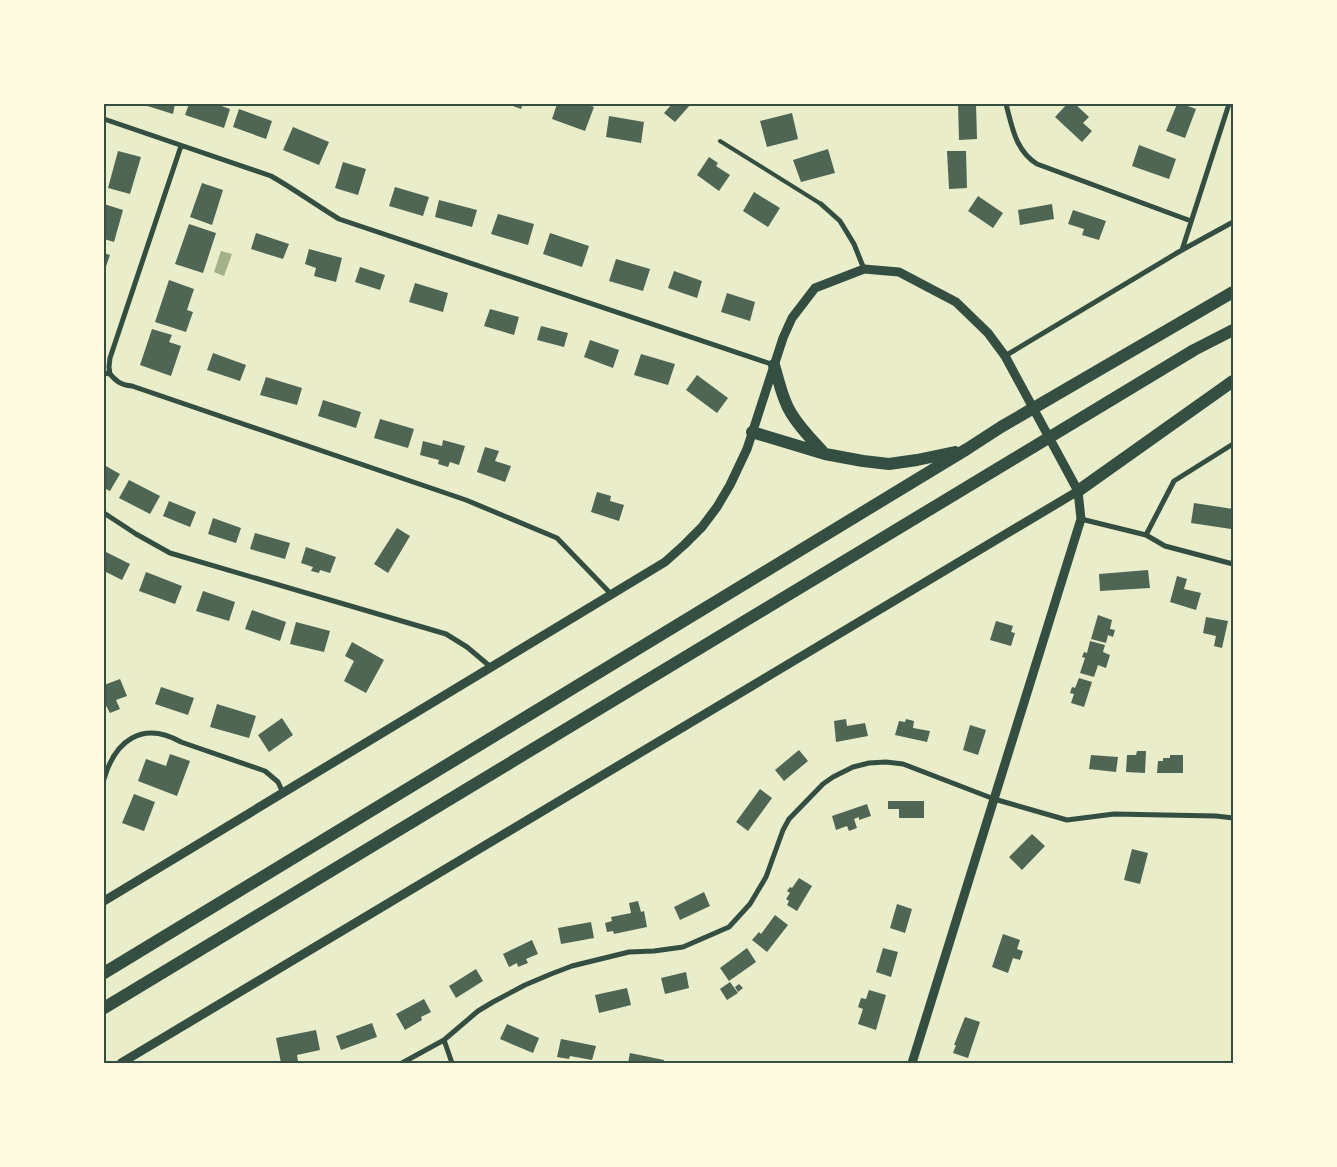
<svg xmlns="http://www.w3.org/2000/svg" width="1337" height="1167" viewBox="0 0 1337 1167" font-family="Manrope,sans-serif">
	<style>
		.water { fill: #a3b18a }
		.building { fill: #4f6655 }
		.lines { fill: none; stroke-linecap: round; stroke-linejoin: round }
		.service { stroke: #344e41; stroke-width: 4 }
		.minor { stroke: #344e41; stroke-width: 5 }
		.tertiary { stroke: #344e41; stroke-width: 9 }
		.motorway { stroke: #344e41; stroke-width: 12 }
		.neatline { fill: none; stroke: #344e41; stroke-width: 2 }
	</style>
	<rect width="100%" height="100%" fill="#e9edc9"/>
	<path class="water" d="M 221,251 L 232,254 L 224,276 L 214,272 Z"/>
	<path class="building" d="M 141,104 L 175,104 L 173,114 Z
		M 189,104 L 216,104 L 230,109 L 224,128 L 185,115 Z
		M 507,104 L 523,104 L 521,109 Z
		M 557,104 L 584,104 L 594,107 L 585,131 L 552,119 Z
		M 672,104 L 691,104 L 675,122 L 664,113 Z
		M 958,104 L 976,104 L 977,139 L 959,140 Z
		M 1067,104 L 1075,104 L 1089,117 L 1083,123 L 1092,131 L 1082,142 L 1055,117 Z
		M 1177,104 L 1182,104 L 1196,109 L 1185,138 L 1166,131 Z
		M 239,109 L 272,121 L 266,139 L 233,127 Z
		M 792,113 L 798,139 L 767,147 L 760,121 Z
		M 609,116 L 644,122 L 641,143 L 606,137 Z
		M 293,127 L 329,142 L 319,165 L 283,150 Z
		M 1139,145 L 1176,159 L 1169,179 L 1132,166 Z
		M 828,149 L 835,173 L 801,182 L 793,160 Z
		M 118,151 L 141,157 L 130,194 L 108,188 Z
		M 947,151 L 966,151 L 967,188 L 949,189 Z
		M 709,157 L 718,163 L 716,166 L 730,175 L 719,191 L 697,175 Z
		M 343,162 L 366,169 L 358,195 L 335,188 Z
		M 202,183 L 223,190 L 212,225 L 190,217 Z
		M 395,187 L 429,197 L 423,216 L 389,206 Z
		M 754,192 L 780,208 L 768,227 L 743,211 Z
		M 978,196 L 1003,213 L 993,228 L 968,211 Z
		M 439,200 L 477,210 L 472,227 L 435,217 Z
		M 104,204 L 123,210 L 114,242 L 104,239 Z
		M 1052,204 L 1054,219 L 1020,225 L 1018,210 Z
		M 1073,210 L 1106,221 L 1099,240 L 1082,235 L 1084,229 L 1068,224 Z
		M 498,214 L 534,224 L 528,245 L 491,234 Z
		M 189,224 L 216,233 L 203,273 L 175,264 Z
		M 256,233 L 289,244 L 283,259 L 251,249 Z
		M 550,233 L 589,246 L 582,267 L 543,254 Z
		M 309,249 L 342,258 L 336,282 L 314,276 L 316,268 L 305,264 Z
		M 104,253 L 110,255 L 104,272 Z
		M 616,259 L 650,269 L 643,291 L 609,281 Z
		M 360,267 L 385,275 L 380,290 L 355,282 Z
		M 674,271 L 702,281 L 697,298 L 668,288 Z
		M 169,280 L 194,289 L 187,310 L 193,312 L 186,332 L 155,322 Z
		M 415,283 L 448,293 L 443,312 L 409,302 Z
		M 727,293 L 755,302 L 750,321 L 721,312 Z
		M 490,309 L 519,317 L 514,335 L 484,326 Z
		M 541,326 L 568,333 L 564,347 L 537,340 Z
		M 152,329 L 172,335 L 169,342 L 181,346 L 171,376 L 140,365 Z
		M 590,340 L 619,350 L 613,368 L 584,357 Z
		M 213,353 L 246,365 L 240,381 L 207,370 Z
		M 641,354 L 675,364 L 668,385 L 634,375 Z
		M 697,375 L 728,398 L 717,413 L 686,390 Z
		M 266,377 L 302,388 L 297,405 L 260,395 Z
		M 323,400 L 361,412 L 356,428 L 318,416 Z
		M 380,419 L 414,429 L 408,448 L 374,438 Z
		M 443,440 L 465,446 L 459,465 L 450,462 L 448,467 L 438,464 L 439,460 L 420,455 L 423,441 L 442,446 Z
		M 485,447 L 499,451 L 495,461 L 511,466 L 505,482 L 477,472 Z
		M 104,465 L 120,474 L 110,491 L 104,488 Z
		M 129,480 L 160,496 L 150,514 L 119,498 Z
		M 597,492 L 611,496 L 610,501 L 624,505 L 619,521 L 591,512 Z
		M 169,501 L 196,512 L 190,527 L 163,516 Z
		M 1194,503 L 1233,509 L 1231,529 L 1191,523 Z
		M 213,518 L 241,528 L 236,543 L 208,534 Z
		M 397,528 L 410,536 L 388,573 L 374,564 Z
		M 255,533 L 290,543 L 285,559 L 250,549 Z
		M 306,547 L 336,557 L 330,573 L 320,570 L 319,573 L 311,571 L 313,567 L 301,563 Z
		M 104,551 L 130,564 L 122,580 L 104,571 Z
		M 1148,570 L 1150,588 L 1100,591 L 1099,574 Z
		M 146,572 L 182,586 L 175,604 L 139,591 Z
		M 1177,576 L 1187,579 L 1184,589 L 1201,593 L 1196,610 L 1170,602 Z
		M 203,591 L 235,602 L 229,621 L 196,611 Z
		M 252,610 L 286,622 L 280,641 L 245,629 Z
		M 1098,615 L 1112,620 L 1110,629 L 1115,630 L 1113,637 L 1108,635 L 1106,643 L 1091,639 Z
		M 1206,617 L 1228,621 L 1222,648 L 1214,646 L 1216,636 L 1203,633 Z
		M 996,621 L 1013,626 L 1011,632 L 1015,633 L 1011,646 L 990,640 Z
		M 296,622 L 330,631 L 324,652 L 290,644 Z
		M 1090,641 L 1105,645 L 1103,652 L 1110,655 L 1106,668 L 1098,665 L 1094,677 L 1080,673 L 1085,658 L 1082,657 L 1084,652 L 1087,653 Z
		M 352,642 L 384,660 L 366,693 L 344,681 L 354,661 L 345,656 Z
		M 1079,678 L 1092,682 L 1084,707 L 1071,703 L 1074,694 L 1070,693 L 1072,687 L 1075,688 Z
		M 120,679 L 127,696 L 116,700 L 120,709 L 110,713 L 104,702 L 104,685 Z
		M 161,687 L 194,698 L 188,715 L 155,704 Z
		M 217,704 L 256,716 L 249,738 L 210,727 Z
		M 282,718 L 293,735 L 269,752 L 258,735 Z
		M 846,719 L 847,726 L 865,723 L 868,736 L 836,742 L 834,721 Z
		M 906,719 L 914,721 L 913,728 L 930,731 L 927,742 L 895,735 L 899,721 L 905,722 Z
		M 970,725 L 986,730 L 978,755 L 963,750 Z
		M 799,750 L 808,761 L 784,781 L 775,770 Z
		M 1137,751 L 1146,751 L 1145,773 L 1126,772 L 1127,755 L 1136,755 Z
		M 170,754 L 190,761 L 177,796 L 138,781 L 146,759 L 166,766 Z
		M 1091,755 L 1118,757 L 1116,772 L 1089,769 Z
		M 1170,755 L 1183,755 L 1183,773 L 1157,773 L 1158,761 L 1163,761 L 1163,758 L 1170,758 Z
		M 760,789 L 772,798 L 748,831 L 736,822 Z
		M 134,794 L 155,802 L 144,831 L 122,823 Z
		M 888,801 L 924,801 L 924,818 L 899,818 L 899,809 L 888,809 Z
		M 867,804 L 871,816 L 859,820 L 859,817 L 854,819 L 857,828 L 849,831 L 847,826 L 836,830 L 832,816 Z
		M 1032,834 L 1045,846 L 1022,870 L 1009,857 Z
		M 1132,849 L 1148,853 L 1140,884 L 1124,880 Z
		M 799,878 L 812,886 L 797,911 L 787,905 L 789,901 L 786,899 L 790,893 L 787,891 L 790,887 L 792,888 Z
		M 704,892 L 710,906 L 680,920 L 674,907 Z
		M 638,901 L 641,912 L 644,911 L 647,927 L 614,934 L 613,931 L 607,932 L 605,923 L 612,921 L 611,917 L 631,913 L 629,903 Z
		M 897,904 L 912,909 L 905,933 L 890,928 Z
		M 775,915 L 788,925 L 767,952 L 752,940 L 759,932 L 761,934 Z
		M 591,922 L 594,938 L 561,944 L 558,928 Z
		M 1003,934 L 1020,940 L 1017,949 L 1023,951 L 1020,960 L 1013,958 L 1008,973 L 992,967 Z
		M 532,940 L 538,954 L 526,959 L 528,963 L 518,967 L 517,963 L 509,967 L 503,954 Z
		M 747,948 L 756,962 L 729,981 L 720,968 Z
		M 883,948 L 898,952 L 891,977 L 876,972 Z
		M 476,969 L 483,981 L 456,998 L 449,986 Z
		M 686,972 L 689,988 L 665,994 L 661,978 Z
		M 730,982 L 738,993 L 727,1000 L 720,989 Z
		M 739,984 L 743,988 L 738,992 L 735,987 Z
		M 627,988 L 631,1005 L 599,1013 L 595,995 Z
		M 869,990 L 886,995 L 876,1030 L 858,1024 L 863,1009 L 858,1007 L 861,998 L 866,999 Z
		M 424,999 L 431,1012 L 421,1017 L 422,1020 L 405,1030 L 396,1014 Z
		M 965,1017 L 980,1022 L 968,1058 L 953,1053 L 956,1045 L 954,1045 Z
		M 372,1023 L 377,1037 L 341,1050 L 336,1036 Z
		M 507,1024 L 539,1038 L 533,1053 L 500,1039 Z
		M 316,1030 L 320,1050 L 297,1055 L 298,1061 L 281,1063 L 276,1038 Z
		M 561,1039 L 596,1046 L 592,1060 L 570,1056 L 569,1059 L 557,1057 Z
		M 630,1053 L 664,1060 L 664,1063 L 628,1063 Z"/>
	<g class="lines">
		<path class="service" d="M 720,141 L 821,204"/>
		<path class="minor" d="M 1006,104 C 1012,126 1015,150 1037,164 L 1191,221
			M 104,119 L 271,176 C 294,189 316,205 339,219 L 774,365
			M 821,204 L 840,221 L 854,244 L 864,269
			M 1182,250 L 1229,104
			M 1005,356 L 1182,250 L 1233,222
			M 104,373 L 110,374 C 117,382 121,385 132,386 L 466,500 L 557,538 L 612,595
			M 110,374 L 109,367 L 110,358 L 181,146
			M 104,513 L 136,534 L 170,553 L 446,634 L 467,647 L 492,668
			M 1081,519 L 1146,535 L 1165,546 L 1233,564
			M 1146,535 L 1174,481 L 1233,444
			M 104,779 C 115,741 142,720 181,742 L 265,771 L 278,782 L 283,793
			M 444,1040 L 452,1063
			M 402,1063 L 444,1040 L 478,1011 L 493,1002 L 525,985 L 551,974 L 572,966 L 629,952 L 654,951 L 683,947 L 729,927 L 750,904 L 766,877 L 783,830 L 789,819 L 823,784 L 833,777 L 853,767 L 869,763 L 886,762 L 903,764 L 994,799 L 1067,820 L 1114,814 L 1216,816 L 1233,818"/>
		<path class="tertiary" d="M 104,901 L 665,562 L 684,545 L 702,527 L 717,507 L 730,485 L 747,449 L 783,338 L 792,318 L 815,288 L 864,269 L 899,272 L 956,302 L 988,333 L 1005,356 L 1078,491 L 1081,519 L 912,1063
			M 121,1063 L 1078,491"/>
		<path class="motorway" d="M 774,365 C 779,381 782,399 791,413 C 800,428 812,440 823,452
			M 752,432 L 825,454 L 863,461 L 889,464 L 917,460 L 955,452
			M 1078,491 L 1233,381
			M 104,973 L 967,449 L 1001,427 L 1233,292
			M 104,1008 L 1194,350 L 1233,330"/>
	</g>
	<rect width="1337" height="1167" fill="none" stroke="#fefae0" stroke-width="210"/>
	<rect x="105" y="105" width="1127" height="957" class="neatline"/>
</svg>
